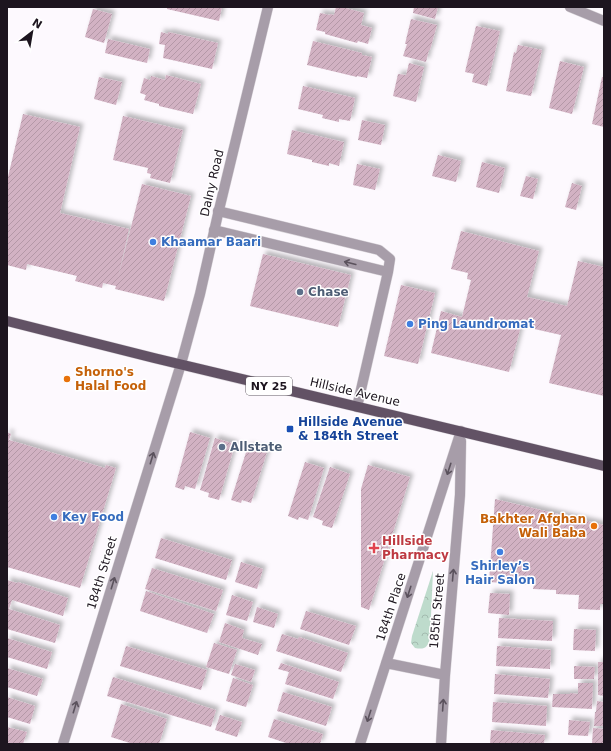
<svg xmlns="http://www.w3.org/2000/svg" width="611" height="751" viewBox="0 0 611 751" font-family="'DejaVu Sans',sans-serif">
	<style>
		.forest { fill: url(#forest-crowns) }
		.building { fill: url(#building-hatch); filter: url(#shadow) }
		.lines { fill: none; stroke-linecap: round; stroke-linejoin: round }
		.lane-casing { stroke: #d9d5da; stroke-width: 11 }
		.street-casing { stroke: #d9d5da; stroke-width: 11 }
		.primary-casing { stroke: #d9d5da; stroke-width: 11 }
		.lane { stroke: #a79da9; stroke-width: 10 }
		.street { stroke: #a79da9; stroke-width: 10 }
		.primary { stroke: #625265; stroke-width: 10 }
		.oneway { stroke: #5b525d }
		.shop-dot { fill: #3f7fe0; stroke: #fff; stroke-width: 1.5 }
		.service-dot { fill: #5c6f8a; stroke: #fff; stroke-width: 1.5 }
		.food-dot { fill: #e8710a; stroke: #fff; stroke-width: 1.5 }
		.transit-dot { fill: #1a4fb4; stroke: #fff; stroke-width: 1.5 }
		.health-dot { fill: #e0444e; stroke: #fff; stroke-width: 1.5 }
		.labels { text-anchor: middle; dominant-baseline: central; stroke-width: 3; stroke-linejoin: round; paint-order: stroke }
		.shield { fill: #fff; stroke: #615b62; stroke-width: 1 }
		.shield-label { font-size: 11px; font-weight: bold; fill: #1d151f }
		.street-label { font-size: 12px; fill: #1d151f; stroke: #fff }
		.shop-label { font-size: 12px; font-weight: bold; fill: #366cbe; stroke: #fff; text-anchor: start }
		.service-label { font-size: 12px; font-weight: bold; fill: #4e5e75; stroke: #fff; text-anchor: start }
		.food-label { font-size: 12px; font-weight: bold; fill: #c56008; stroke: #fff; text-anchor: start }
		.transit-label { font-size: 12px; font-weight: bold; fill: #164399; stroke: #fff; text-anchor: start }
		.health-label { font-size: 12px; font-weight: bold; fill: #be3a42; stroke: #fff; text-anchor: start }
	</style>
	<defs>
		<pattern id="forest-crowns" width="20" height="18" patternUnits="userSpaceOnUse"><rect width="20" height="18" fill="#bedbcc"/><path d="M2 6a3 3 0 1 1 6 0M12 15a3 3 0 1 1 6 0" fill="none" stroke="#a3bbaf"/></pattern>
		<pattern id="building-hatch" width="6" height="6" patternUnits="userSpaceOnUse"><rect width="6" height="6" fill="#d2b2c3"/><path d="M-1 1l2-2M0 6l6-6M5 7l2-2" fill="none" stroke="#b498a7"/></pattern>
		<filter id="shadow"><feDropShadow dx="3.5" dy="-3.5" stdDeviation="2" flood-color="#0004"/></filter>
	</defs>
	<rect width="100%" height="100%" fill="#fdf9fe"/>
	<path class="forest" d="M 433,571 L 430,638 C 428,647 425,650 415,648 L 411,643 L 412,636 Z"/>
	<path class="building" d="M 167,7 L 222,7 L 219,21 L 167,9 Z
		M 336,7 L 342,7 L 364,13 L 361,25 L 372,28 L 368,44 L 358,41 L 357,43 L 325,34 L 325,32 L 316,30 L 320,13 L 330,15 L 330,14 L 334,15 Z
		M 414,7 L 438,7 L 435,19 L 413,13 Z
		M 93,9 L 112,14 L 104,43 L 85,37 Z
		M 411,19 L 437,25 L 430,50 L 429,50 L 426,62 L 403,56 L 407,44 L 405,44 Z
		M 476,26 L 500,31 L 487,86 L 472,82 L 474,74 L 465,72 Z
		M 161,32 L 168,34 L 168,32 L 218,43 L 212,69 L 163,58 L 165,45 L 159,44 Z
		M 108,39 L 150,49 L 147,63 L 105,53 Z
		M 313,41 L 362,53 L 362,55 L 372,57 L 367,78 L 357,76 L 357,77 L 307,65 Z
		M 518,45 L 542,50 L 531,96 L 506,91 L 514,52 L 516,53 Z
		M 560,61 L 584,67 L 572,114 L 549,108 Z
		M 409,63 L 424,67 L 416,102 L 393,96 L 398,74 L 406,75 Z
		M 166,75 L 201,84 L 193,114 L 159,106 L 159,104 L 144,100 L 146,95 L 140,93 L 144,78 L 150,80 L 151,76 L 165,80 Z
		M 99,77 L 122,82 L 116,105 L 94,99 Z
		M 602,77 L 604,77 L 604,127 L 592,124 Z
		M 303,86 L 355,98 L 350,121 L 339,119 L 339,122 L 322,118 L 323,115 L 298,109 Z
		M 23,114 L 80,127 L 60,213 L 129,229 L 118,278 L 142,184 L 191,196 L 164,301 L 115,289 L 116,286 L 103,283 L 102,288 L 75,281 L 77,276 L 27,264 L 26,270 L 7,265 L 7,181 Z
		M 123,116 L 183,130 L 170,183 L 150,178 L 151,174 L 147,173 L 148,168 L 113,160 Z
		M 362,120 L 385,125 L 381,145 L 358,140 Z
		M 292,130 L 344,142 L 339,166 L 329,163 L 329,166 L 325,165 L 312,162 L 312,160 L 287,154 Z
		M 438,155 L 461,161 L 456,182 L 432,176 Z
		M 482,162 L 505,168 L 499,193 L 476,187 Z
		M 357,164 L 380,169 L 375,190 L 353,185 Z
		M 526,176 L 538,179 L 533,199 L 520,196 Z
		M 572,183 L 582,186 L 576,210 L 565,207 Z
		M 461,231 L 539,251 L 527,297 L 567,306 L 578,261 L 604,267 L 604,396 L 549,383 L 561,335 L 521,326 L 509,372 L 431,353 L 441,311 L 462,317 L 471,280 L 467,279 L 468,273 L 451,269 Z
		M 263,254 L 351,275 L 338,327 L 250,306 Z
		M 401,285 L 435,293 L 418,364 L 384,356 Z
		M 7,432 L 11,434 L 9,440 L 105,468 L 106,465 L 116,468 L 80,588 L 7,567 Z
		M 190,432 L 210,438 L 195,489 L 185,486 L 184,490 L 175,487 Z
		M 215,438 L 235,444 L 219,500 L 208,497 L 209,493 L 200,490 Z
		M 248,446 L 267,452 L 251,503 L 242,500 L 241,503 L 231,500 Z
		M 305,462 L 324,468 L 308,520 L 299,517 L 298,520 L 288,516 Z
		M 368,465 L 410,477 L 369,610 L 361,607 L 361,489 Z
		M 330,467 L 350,474 L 332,528 L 322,525 L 323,521 L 313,517 Z
		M 495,499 L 604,525 L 604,604 L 600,604 L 600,610 L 578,609 L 579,595 L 556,594 L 556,590 L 533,589 L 534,585 L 489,582 Z
		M 161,538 L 232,560 L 226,580 L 155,558 Z
		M 241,562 L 263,569 L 257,589 L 235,582 Z
		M 152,568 L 223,590 L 216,611 L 145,589 Z
		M 7,580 L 17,583 L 18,582 L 68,598 L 63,616 L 12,600 L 9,609 L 60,625 L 55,643 L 7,629 Z
		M 146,591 L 214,614 L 207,633 L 140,611 Z
		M 490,593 L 510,594 L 509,615 L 488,613 Z
		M 232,595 L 253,602 L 247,621 L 226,615 Z
		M 257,607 L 278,614 L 274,628 L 253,622 Z
		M 306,611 L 356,626 L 349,645 L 300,629 Z
		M 499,618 L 553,621 L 552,641 L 498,638 Z
		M 225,623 L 244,630 L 242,638 L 262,644 L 258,655 L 219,642 Z
		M 574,629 L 596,630 L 595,651 L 573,650 Z
		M 282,634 L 298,639 L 299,637 L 348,653 L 341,672 L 276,651 Z
		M 7,638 L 52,652 L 47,669 L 7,657 Z
		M 214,643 L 237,650 L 229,674 L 206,667 Z
		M 126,646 L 207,670 L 201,690 L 120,666 Z
		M 497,646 L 551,650 L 550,669 L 496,666 Z
		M 598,662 L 604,662 L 604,696 L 598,695 Z
		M 281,663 L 339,682 L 333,699 L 285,684 L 289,672 L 278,669 Z
		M 235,664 L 255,670 L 251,682 L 231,675 Z
		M 574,666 L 595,667 L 594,679 L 574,679 Z
		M 7,668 L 43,679 L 37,696 L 7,687 Z
		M 495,674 L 550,679 L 548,698 L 494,694 Z
		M 113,677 L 187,700 L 187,701 L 216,710 L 211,727 L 107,696 Z
		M 233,678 L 253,685 L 246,707 L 226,701 Z
		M 578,683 L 593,683 L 592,709 L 552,707 L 553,694 L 570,694 L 570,693 L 578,694 Z
		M 283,692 L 332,707 L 326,726 L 277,711 Z
		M 7,697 L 35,706 L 30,724 L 7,717 Z
		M 597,701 L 604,702 L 604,726 L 594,726 L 595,712 L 596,712 Z
		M 493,702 L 547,706 L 546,726 L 492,722 Z
		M 121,704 L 167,719 L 159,744 L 133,744 L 111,737 Z
		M 220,715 L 242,722 L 237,737 L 215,730 Z
		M 274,719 L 323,734 L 320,744 L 289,744 L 268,737 Z
		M 569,720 L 590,722 L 588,736 L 568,735 Z
		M 7,727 L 27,732 L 23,744 L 7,744 Z
		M 593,728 L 604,729 L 604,744 L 592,744 Z
		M 491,730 L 545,735 L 544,744 L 490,744 Z"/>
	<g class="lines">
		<defs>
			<path id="lane" d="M 218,211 L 379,250 L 390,259 L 388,272 L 357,407
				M 214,230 L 388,272"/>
			<path id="street" d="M 570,7 L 604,21
				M 386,663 L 445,675
				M 63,744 L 181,364 L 200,294 L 218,214 L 268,7
				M 360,744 L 461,431
				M 441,744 L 445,675 L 460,495 L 461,441"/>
			<path id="primary" d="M 7,321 L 154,358 L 604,466"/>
		</defs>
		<use href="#lane" class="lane-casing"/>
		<use href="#street" class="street-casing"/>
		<use href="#primary" class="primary-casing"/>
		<use href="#lane" class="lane"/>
		<use href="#street" class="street"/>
		<use href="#primary" class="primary"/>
	</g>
	<defs><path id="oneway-shaft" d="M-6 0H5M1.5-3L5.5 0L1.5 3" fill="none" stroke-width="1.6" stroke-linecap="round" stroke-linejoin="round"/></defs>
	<g class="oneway">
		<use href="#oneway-shaft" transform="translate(350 263) rotate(-166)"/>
		<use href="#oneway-shaft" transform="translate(152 458) rotate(-73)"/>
		<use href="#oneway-shaft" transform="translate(449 469) rotate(108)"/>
		<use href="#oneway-shaft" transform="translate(453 575) rotate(-85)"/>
		<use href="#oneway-shaft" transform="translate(113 583) rotate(-73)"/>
		<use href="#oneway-shaft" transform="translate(409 592) rotate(108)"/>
		<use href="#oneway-shaft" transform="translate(443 705) rotate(-86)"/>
		<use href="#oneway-shaft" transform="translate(75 707) rotate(-73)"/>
		<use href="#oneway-shaft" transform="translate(369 716) rotate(108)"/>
	</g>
	<g class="shop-dot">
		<circle cx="153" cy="242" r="4"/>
		<circle cx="410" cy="324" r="4"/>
		<circle cx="54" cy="517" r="4"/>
		<circle cx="500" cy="552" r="4"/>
	</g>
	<g class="service-dot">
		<circle cx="300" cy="292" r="4"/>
		<circle cx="222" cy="447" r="4"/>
	</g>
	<g class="food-dot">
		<circle cx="67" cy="379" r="4"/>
		<circle cx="594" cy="526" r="4"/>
	</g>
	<rect class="transit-dot" x="286" y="425" width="8" height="8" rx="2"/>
	<path class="health-dot" d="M372 542h4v4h4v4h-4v4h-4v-4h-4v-4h4z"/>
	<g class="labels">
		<rect class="shield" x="246" y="377" width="46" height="18" rx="3"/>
		<g class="shield-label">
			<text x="269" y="386">NY 25</text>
		</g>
		<g class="street-label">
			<text transform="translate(212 183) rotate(-77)">Dalny Road</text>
			<text transform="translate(355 392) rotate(13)">Hillside Avenue</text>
			<text transform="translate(102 573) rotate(-73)">184th Street</text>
			<text transform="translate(391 607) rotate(-72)">184th Place</text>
			<text transform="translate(437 611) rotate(-85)">185th Street</text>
		</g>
		<g class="shop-label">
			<text x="161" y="242">Khaamar Baari</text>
			<text x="418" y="324">Ping Laundromat</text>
			<text x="62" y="517">Key Food</text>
			<text x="500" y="566" text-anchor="middle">Shirley’s<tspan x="500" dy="14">Hair Salon</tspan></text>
		</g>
		<g class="service-label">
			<text x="308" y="292">Chase</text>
			<text x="230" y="447">Allstate</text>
		</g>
		<g class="food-label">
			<text x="75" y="372">Shorno's<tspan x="75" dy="14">Halal Food</tspan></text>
			<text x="586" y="519" text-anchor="end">Bakhter Afghan<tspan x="586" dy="14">Wali Baba</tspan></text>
		</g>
		<g class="transit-label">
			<text x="298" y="422">Hillside Avenue<tspan x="298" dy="14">&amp; 184th Street</tspan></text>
		</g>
		<g class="health-label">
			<text x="382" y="541">Hillside<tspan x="382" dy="14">Pharmacy</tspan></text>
		</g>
	</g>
	<rect width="611" height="751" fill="none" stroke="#1d151f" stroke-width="16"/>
	<g transform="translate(32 32) rotate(31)" stroke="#ffffff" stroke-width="3" paint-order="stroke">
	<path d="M0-3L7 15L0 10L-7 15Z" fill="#1d151f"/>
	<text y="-6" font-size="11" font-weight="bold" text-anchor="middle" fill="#1d151f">N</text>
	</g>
</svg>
